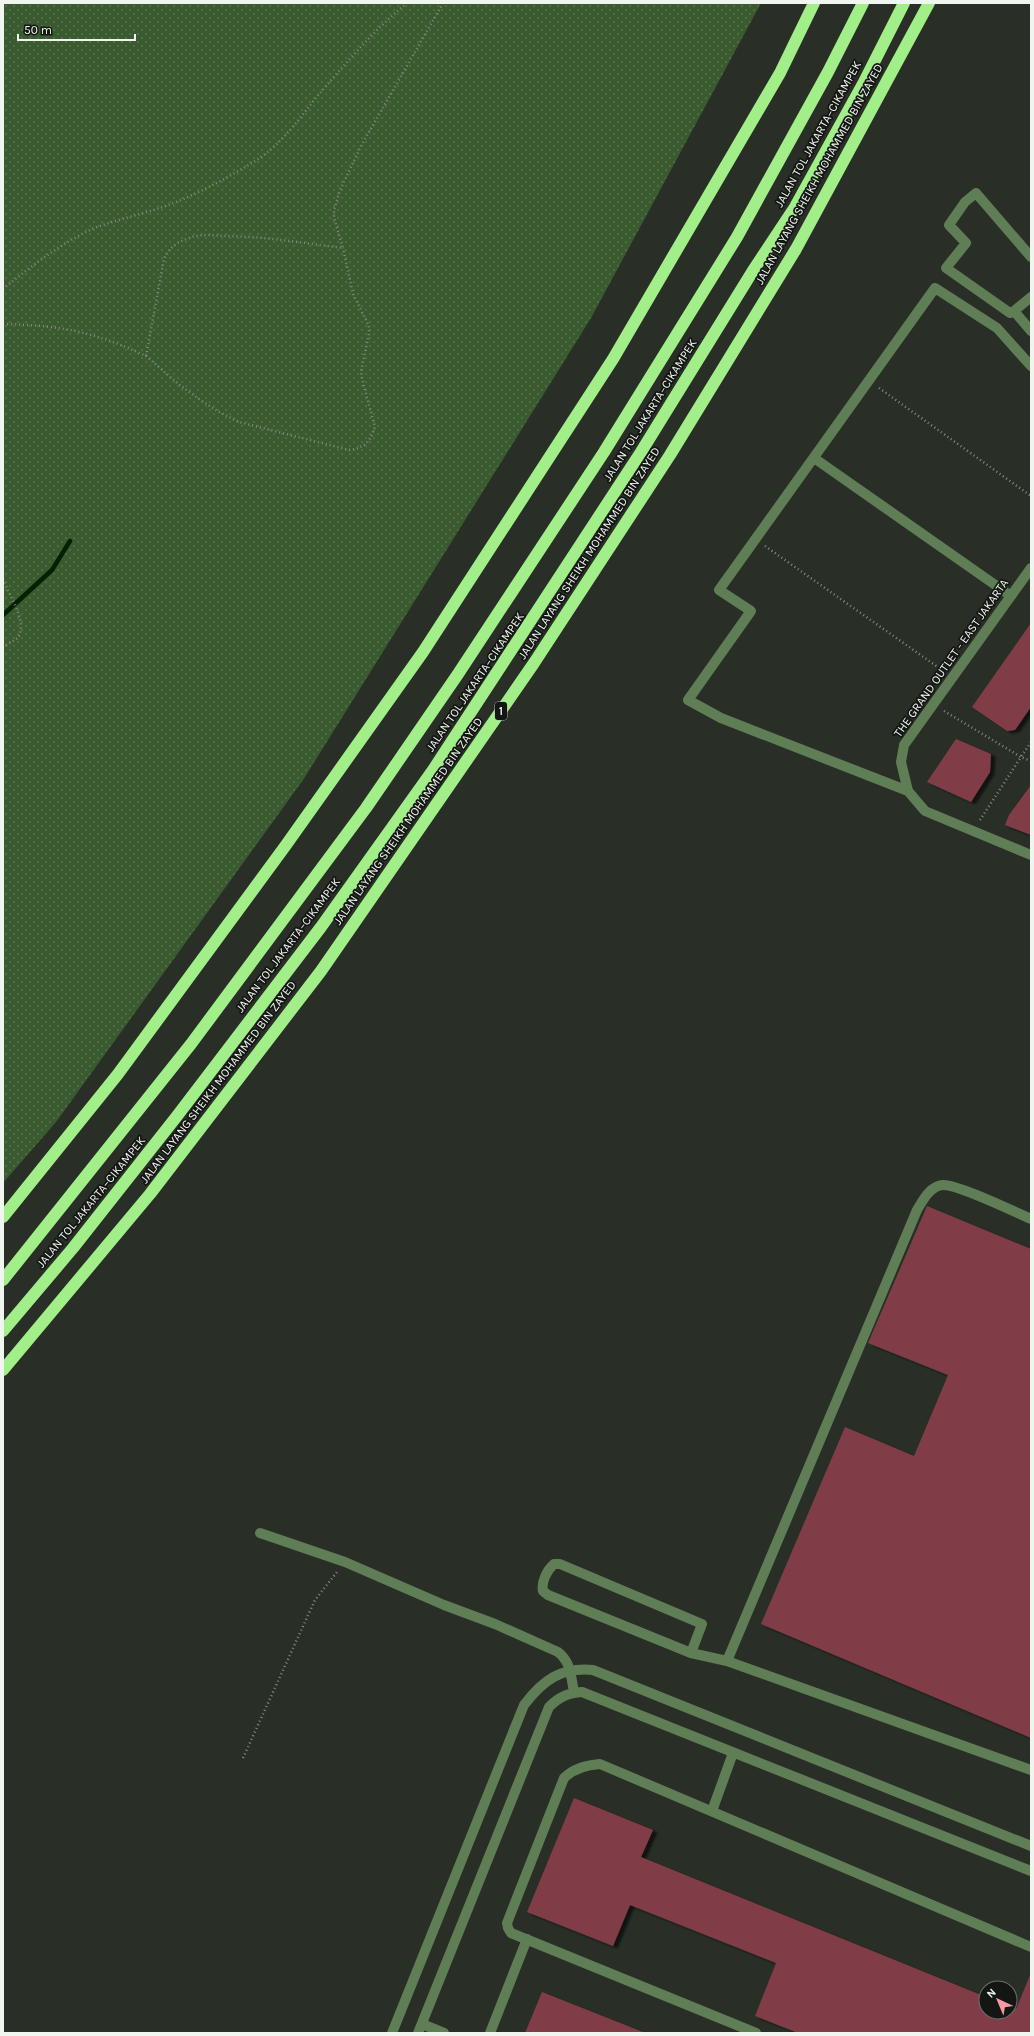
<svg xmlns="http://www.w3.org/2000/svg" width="1034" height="2036" viewBox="0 0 1034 2036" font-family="Karla,sans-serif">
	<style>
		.grass { fill: url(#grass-dots) }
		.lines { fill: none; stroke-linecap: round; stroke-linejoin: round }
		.stream { stroke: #042100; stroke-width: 4.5 }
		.building { fill: #803c46; filter: url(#shadow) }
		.path { stroke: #858a83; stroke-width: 2.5; stroke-dasharray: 1 3; stroke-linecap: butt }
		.minor { stroke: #5f7e56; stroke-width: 10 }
		.highway { stroke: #a2ef89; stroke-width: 12 }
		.labels { text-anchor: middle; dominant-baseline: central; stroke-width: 3.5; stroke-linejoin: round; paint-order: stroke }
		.shield { fill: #131613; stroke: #aeb2ad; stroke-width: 1 }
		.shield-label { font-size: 11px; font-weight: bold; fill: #f1f5ef }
		.street-label { font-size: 12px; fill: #f1f5ef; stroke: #131613 }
	</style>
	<defs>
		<pattern id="grass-dots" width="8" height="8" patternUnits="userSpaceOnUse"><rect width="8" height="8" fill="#3a5b2f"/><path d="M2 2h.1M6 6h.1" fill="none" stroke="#57734d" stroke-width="1.8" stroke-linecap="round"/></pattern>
		<filter id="shadow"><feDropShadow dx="4.5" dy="2.5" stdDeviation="1" flood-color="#0009"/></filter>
	</defs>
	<rect width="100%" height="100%" fill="#292f27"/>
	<path class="grass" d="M 3,3 L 761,3 L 591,318 L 303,780 L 56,1122 L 3,1183 Z"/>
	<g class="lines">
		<path class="stream" d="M 3,615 L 52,570 L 70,541"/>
	</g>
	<path class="building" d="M 1031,623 L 1031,707 L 1015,730 L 1007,731 L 972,707 Z
		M 956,739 L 991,754 L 990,772 L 971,802 L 927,782 Z
		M 1031,785 L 1031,835 L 1005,825 L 1009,815 Z
		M 927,1206 L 1031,1249 L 1031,1738 L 761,1624 L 845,1427 L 914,1456 L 948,1375 L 868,1343 Z
		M 574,1798 L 653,1830 L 641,1857 L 986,1997 L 986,2012 L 1010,2012 L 1010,2007 L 1016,2009 L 1031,1973 L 1031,2033 L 798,2033 L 755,2016 L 776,1963 L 630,1905 L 613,1946 L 527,1912 Z
		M 542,1992 L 643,2032 L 643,2033 L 525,2033 Z"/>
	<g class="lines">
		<path class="path" d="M 3,289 C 30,267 59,245 90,230 C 111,221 135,216 157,209 C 190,198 222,181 252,163 C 279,147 296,123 315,99 C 343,66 373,31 407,3
			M 3,324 C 60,325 95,332 146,356 L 164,259 C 169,248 177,242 189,238 C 199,234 212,235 223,236 C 263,236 302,243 343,248 L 334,218 L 334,210 L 340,190 L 361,146 L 443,3
			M 146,356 L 181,386 L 199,399 L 219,412 L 239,422 L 349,450 L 356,449 L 366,444 L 371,437 L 375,427 L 362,379 L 361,371 L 369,334 L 369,326 L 353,294 L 343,248
			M 879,388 L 1031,496
			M 765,546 L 942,670
			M 3,579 C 9,596 28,621 18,638 L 3,647
			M 944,711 L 1021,757 L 980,820
			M 1031,742 L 1021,757 L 1031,761
			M 243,1758 L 315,1600 L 337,1572"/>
		<path class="minor" d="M 1031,257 L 976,193 L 965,202 L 949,225 L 966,243 L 946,268 L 1010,313 L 1014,311 L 1031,331
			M 1014,311 L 1031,297
			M 814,458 L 1011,596
			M 1031,568 L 904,745 L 901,762 L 908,791 L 925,811 L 1031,855
			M 908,791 L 721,718 L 688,700 L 751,611 L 719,590 L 935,288 L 997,328 L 1031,366
			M 1031,1219 C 1015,1212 957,1184 943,1185 C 930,1186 923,1200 917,1210 L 727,1661 L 1031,1770
			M 260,1533 L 345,1562 L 444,1605 L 495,1624 L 558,1652 C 571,1662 571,1677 574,1692
			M 691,1653 L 702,1624 L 560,1564 L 554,1564 C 547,1570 541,1582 543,1591 L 548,1595 L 691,1653 L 727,1661
			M 712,1811 L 733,1753
			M 422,2024 L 444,2033
			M 392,2033 L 524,1705 C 543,1680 561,1667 593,1670 L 1031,1846
			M 418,2033 L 549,1707 C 559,1697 568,1693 582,1692 L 1031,1871
			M 490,2033 L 527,1939
			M 756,2033 L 511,1933 L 508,1928 L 507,1923 L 564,1778 C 574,1768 586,1765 600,1764 L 1031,1947"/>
		<path class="highway" d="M 3,1217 L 118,1074 L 286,845 L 423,652 L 613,359 L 780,73 L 814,3
			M 3,1280 L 191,1044 L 366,808 L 458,674 L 604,452 L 737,237 L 828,72 L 863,3
			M 3,1331 L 73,1248 L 177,1116 L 321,927 L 433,770 L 641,452 L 754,269 L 795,207 L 863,84 L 904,3
			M 3,1370 L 150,1194 L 321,971 L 534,663 L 670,455 L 796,249 L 929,3"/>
	</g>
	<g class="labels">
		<rect class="shield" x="495" y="702" width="12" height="18" rx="3"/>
		<g class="shield-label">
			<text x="501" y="711">1</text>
		</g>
		<g class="street-label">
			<text transform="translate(818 134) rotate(-61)">JALAN TOL JAKARTA–CIKAMPEK</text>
			<text transform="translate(819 174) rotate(-61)">JALAN LAYANG SHEIKH MOHAMMED BIN ZAYED</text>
			<text transform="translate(650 410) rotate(-58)">JALAN TOL JAKARTA–CIKAMPEK</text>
			<text transform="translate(589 553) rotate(-57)">JALAN LAYANG SHEIKH MOHAMMED BIN ZAYED</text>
			<text transform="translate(951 658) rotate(-55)">THE GRAND OUTLET - EAST JAKARTA</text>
			<text transform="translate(475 682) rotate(-56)">JALAN TOL JAKARTA–CIKAMPEK</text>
			<text transform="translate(408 821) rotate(-55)">JALAN LAYANG SHEIKH MOHAMMED BIN ZAYED</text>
			<text transform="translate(288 945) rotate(-53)">JALAN TOL JAKARTA–CIKAMPEK</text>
			<text transform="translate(218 1082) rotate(-53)">JALAN LAYANG SHEIKH MOHAMMED BIN ZAYED</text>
			<text transform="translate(91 1202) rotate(-51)">JALAN TOL JAKARTA–CIKAMPEK</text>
		</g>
	</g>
	<rect width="1034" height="2036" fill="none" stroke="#f1f5ef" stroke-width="8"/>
	<g transform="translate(998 2000) rotate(316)"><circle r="19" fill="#131613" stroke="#6c6f6b"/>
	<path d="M0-3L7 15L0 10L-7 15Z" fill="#f49aa4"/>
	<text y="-6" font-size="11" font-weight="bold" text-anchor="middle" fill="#f1f5ef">N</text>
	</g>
	<path d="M18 34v6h117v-6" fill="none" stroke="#f1f5ef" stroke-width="2"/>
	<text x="24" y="34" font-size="12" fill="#f1f5ef" stroke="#131613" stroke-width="3" paint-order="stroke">50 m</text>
</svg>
